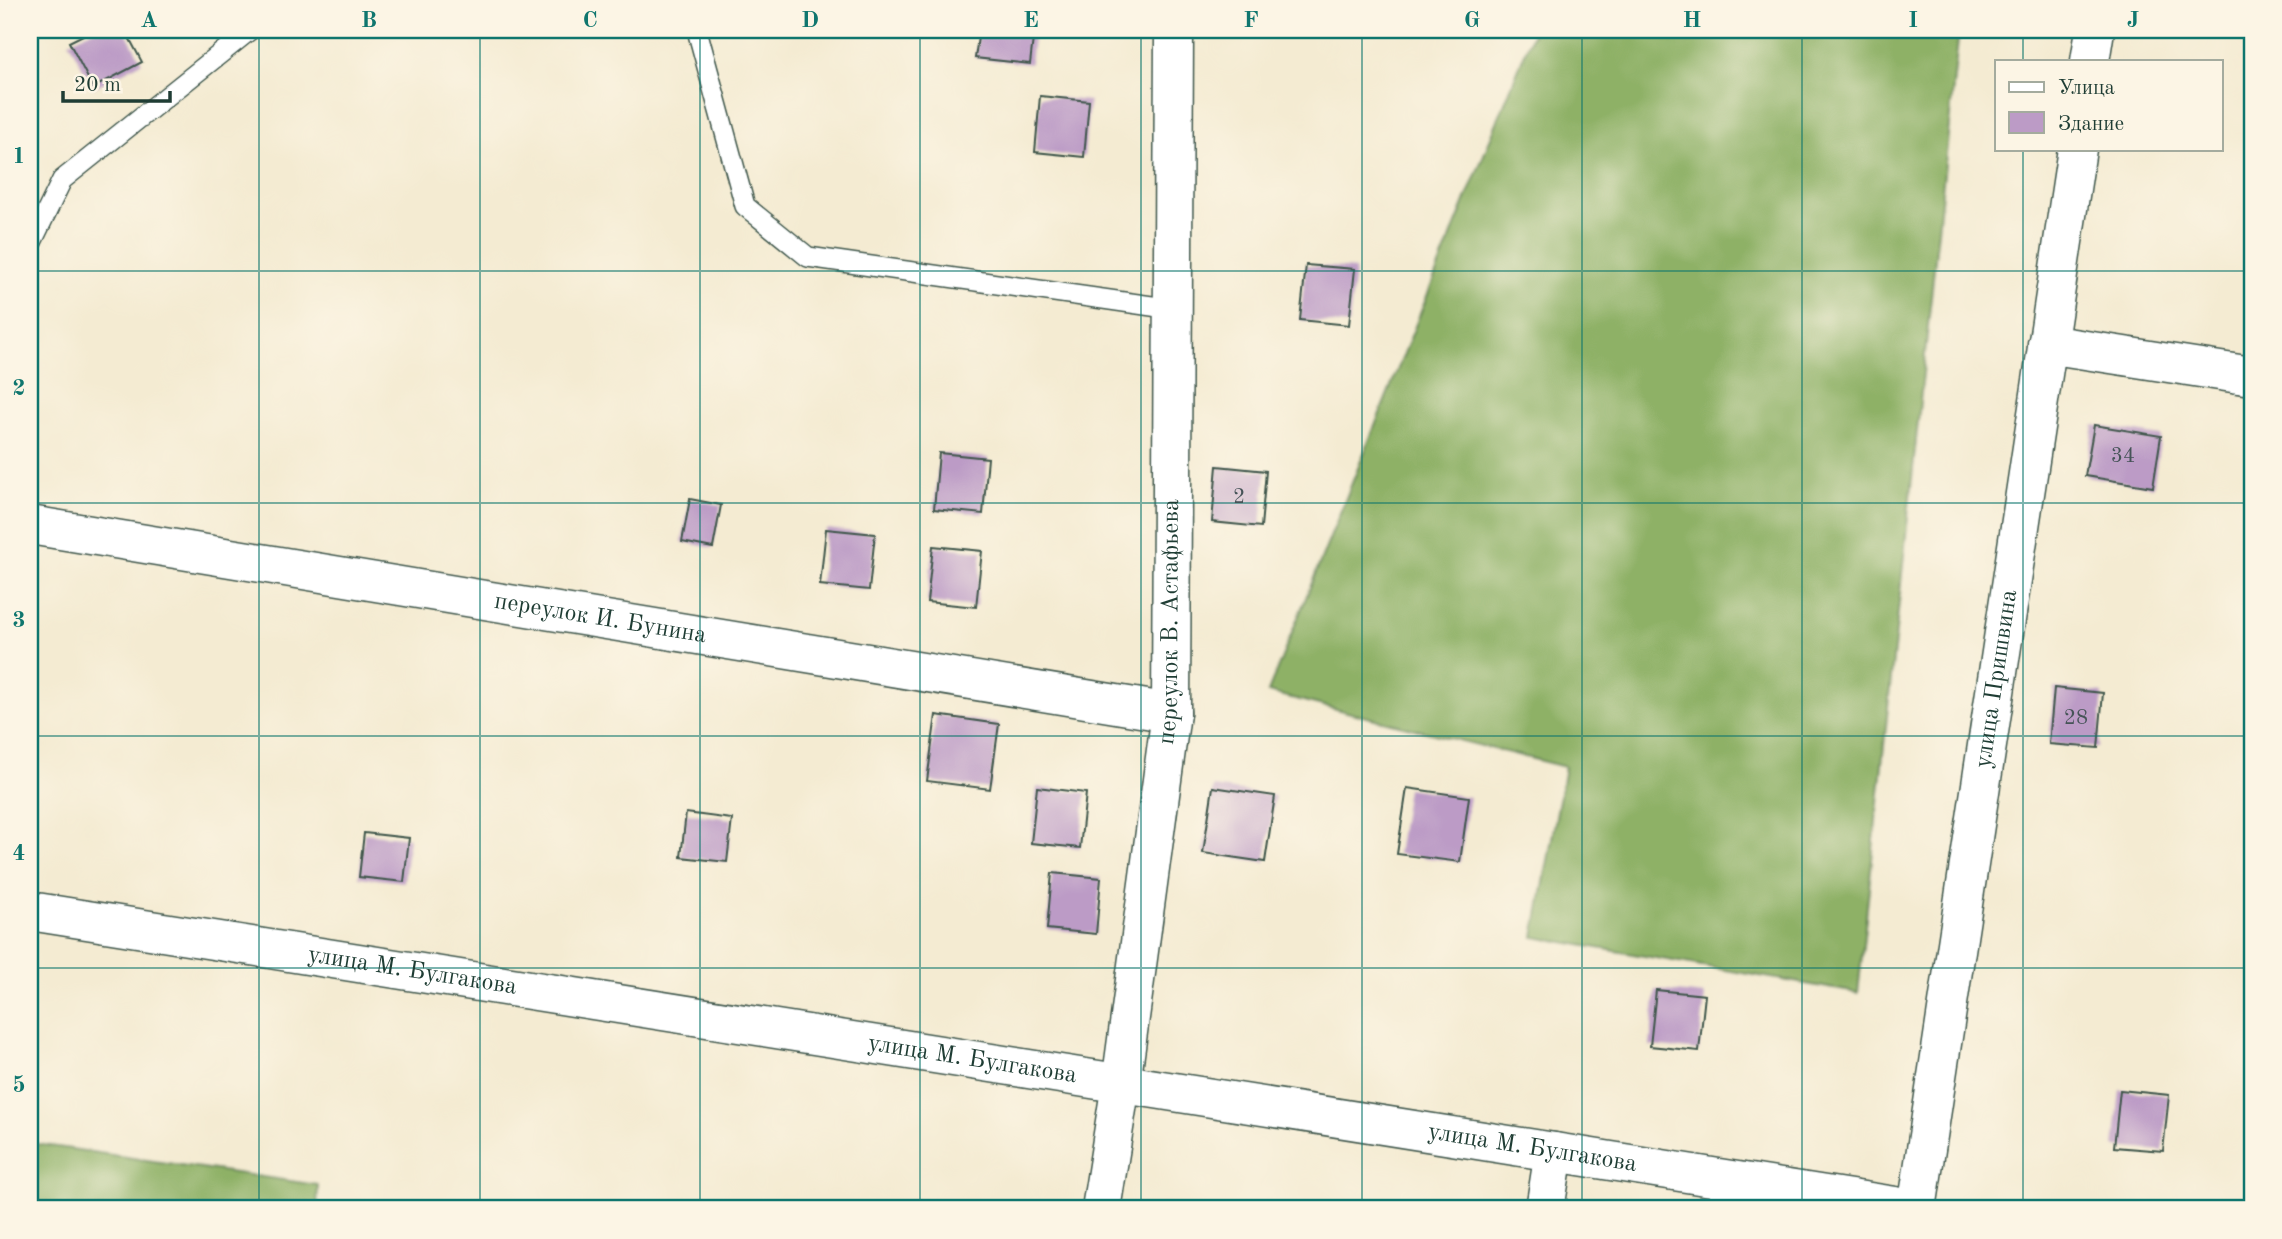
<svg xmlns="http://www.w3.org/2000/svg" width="2282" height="1239" viewBox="0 0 2282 1239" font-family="'Old Standard TT',serif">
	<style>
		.forest { fill: #8eb166; stroke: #56774d; stroke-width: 2 }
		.building { fill: #bc9bc6 }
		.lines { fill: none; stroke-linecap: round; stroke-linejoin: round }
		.lane-casing { stroke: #3f574c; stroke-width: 22 }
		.street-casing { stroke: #3f574c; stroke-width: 41 }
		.lane { stroke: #fff; stroke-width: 19 }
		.street { stroke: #fff; stroke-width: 38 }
		.grid { fill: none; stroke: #0f766e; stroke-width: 2; stroke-opacity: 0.55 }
		.labels { text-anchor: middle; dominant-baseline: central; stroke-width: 7; stroke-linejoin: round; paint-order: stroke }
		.number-label { font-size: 21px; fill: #465458 }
		.street-label { font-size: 24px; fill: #1f3d34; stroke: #fcf5e5 }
		.neatline { fill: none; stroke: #0f766e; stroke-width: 2.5 }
		.grid-label { font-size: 23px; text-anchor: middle; font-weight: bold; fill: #0f766e }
	</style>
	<rect width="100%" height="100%" fill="#fcf5e5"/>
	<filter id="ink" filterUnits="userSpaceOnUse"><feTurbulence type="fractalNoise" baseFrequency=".0143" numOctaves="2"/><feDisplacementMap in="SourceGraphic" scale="14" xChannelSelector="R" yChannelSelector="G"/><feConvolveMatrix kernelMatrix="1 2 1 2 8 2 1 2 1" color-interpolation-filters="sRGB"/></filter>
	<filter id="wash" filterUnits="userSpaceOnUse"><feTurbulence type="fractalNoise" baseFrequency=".00686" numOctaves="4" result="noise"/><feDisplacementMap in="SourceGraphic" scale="28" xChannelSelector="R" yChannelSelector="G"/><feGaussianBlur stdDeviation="1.57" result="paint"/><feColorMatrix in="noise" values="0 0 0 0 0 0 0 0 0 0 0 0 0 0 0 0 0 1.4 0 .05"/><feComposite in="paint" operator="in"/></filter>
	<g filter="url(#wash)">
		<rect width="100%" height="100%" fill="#f4ebd2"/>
		<path class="forest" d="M 1534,30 L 1959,30 L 1858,993 L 1534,937 L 1565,767 L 1268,692 Z
			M 30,1143 L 318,1185 L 317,1209 L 30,1209 Z"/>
		<g id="blocks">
			<path class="building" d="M 93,30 L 125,30 L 142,62 L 93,88 L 69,42 Z
				M 979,30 L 1034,30 L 1030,64 L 975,58 Z
				M 1040,96 L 1089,101 L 1084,157 L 1035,152 Z
				M 1306,265 L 1355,269 L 1349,325 L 1300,320 Z
				M 2094,425 L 2161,436 L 2153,487 L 2085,476 Z
				M 939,453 L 988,458 L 983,514 L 934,509 Z
				M 1217,466 L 1266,471 L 1261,527 L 1212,522 Z
				M 690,499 L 721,505 L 713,548 L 682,542 Z
				M 826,529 L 875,534 L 869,590 L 820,585 Z
				M 933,546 L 982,551 L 976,607 L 927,602 Z
				M 2054,688 L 2103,693 L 2098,748 L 2049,744 Z
				M 936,715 L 999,724 L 990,789 L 927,781 Z
				M 1037,787 L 1086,793 L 1080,848 L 1031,843 Z
				M 1213,787 L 1275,796 L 1265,862 L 1203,853 Z
				M 1407,788 L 1469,797 L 1460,862 L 1397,854 Z
				M 686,813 L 732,819 L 727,862 L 681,857 Z
				M 364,833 L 409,838 L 404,882 L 359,877 Z
				M 1052,873 L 1101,878 L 1096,934 L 1047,929 Z
				M 1656,990 L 1705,995 L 1699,1051 L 1650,1046 Z
				M 2120,1090 L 2169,1095 L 2163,1151 L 2114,1147 Z"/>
		</g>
	</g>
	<g filter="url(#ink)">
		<use href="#blocks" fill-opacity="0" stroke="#3f574c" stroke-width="2"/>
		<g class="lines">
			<defs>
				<path id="lane" d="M 697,30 L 745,206 L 808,257 L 1173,309
					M 30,246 L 62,180 L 250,30"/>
				<g id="street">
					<path d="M 2090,61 L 2095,30"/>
					<path d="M 2047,344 L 2252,376"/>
					<path id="s1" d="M 30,525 L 1171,713"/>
					<path id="s2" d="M 30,911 L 1914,1209"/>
					<path id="s3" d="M 1101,1209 L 1121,1084 L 1171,713 L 1174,30"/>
					<path d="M 1545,1209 L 1554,1152"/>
					<path id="s4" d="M 1917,1209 L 2077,149"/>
				</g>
			</defs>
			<use href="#lane" class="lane-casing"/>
			<use href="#street" class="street-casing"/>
			<use href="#lane" class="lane"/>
			<use href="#street" class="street"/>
		</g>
	</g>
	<path class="grid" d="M 259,30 L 259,1209M 480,30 L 480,1209M 700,30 L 700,1209M 920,30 L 920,1209M 1141,30 L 1141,1209M 1362,30 L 1362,1209M 1582,30 L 1582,1209M 1802,30 L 1802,1209M 2023,30 L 2023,61M 2023,149 L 2023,1209M 30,271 L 2252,271M 30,503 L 2252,503M 30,736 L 2252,736M 30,968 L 2252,968"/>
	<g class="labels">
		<g class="number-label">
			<text x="2123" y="456">34</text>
			<text x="1239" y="497">2</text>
			<text x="2076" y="718">28</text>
		</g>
		<g class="street-label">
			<text stroke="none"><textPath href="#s1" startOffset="578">переулок И. Бунина</textPath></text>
			<text stroke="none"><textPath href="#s3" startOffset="592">переулок В. Астафьева</textPath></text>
			<text stroke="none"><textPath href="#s4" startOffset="536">улица Пришвина</textPath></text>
			<text stroke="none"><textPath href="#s2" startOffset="387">улица М. Булгакова</textPath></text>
			<text stroke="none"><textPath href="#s2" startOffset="954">улица М. Булгакова</textPath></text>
			<text stroke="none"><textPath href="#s2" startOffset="1521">улица М. Булгакова</textPath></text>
		</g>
	</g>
	<rect width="2282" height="1239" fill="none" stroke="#fcf5e5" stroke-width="77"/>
	<rect x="1995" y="60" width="228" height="91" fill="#fcf5e5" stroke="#a4ab9e" stroke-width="2"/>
	<rect x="2009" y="82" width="35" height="10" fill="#ffffff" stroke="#a4ab9e" stroke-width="2"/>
	<text x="2058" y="94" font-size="21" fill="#1f3d34">Улица</text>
	<rect x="2009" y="112" width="35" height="21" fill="#bc9bc6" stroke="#a4ab9e" stroke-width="2"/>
	<text x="2058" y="130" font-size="21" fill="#1f3d34">Здание</text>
	<path d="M63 91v10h107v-10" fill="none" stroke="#1f3d34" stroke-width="3.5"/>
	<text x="74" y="91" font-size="21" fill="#1f3d34" stroke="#fcf5e5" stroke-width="5" paint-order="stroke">20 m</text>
	<rect x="38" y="38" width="2206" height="1162" class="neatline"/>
	<g class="grid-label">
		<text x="149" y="27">A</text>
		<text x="369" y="27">B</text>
		<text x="590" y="27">C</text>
		<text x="810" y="27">D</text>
		<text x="1031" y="27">E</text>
		<text x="1251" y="27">F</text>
		<text x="1472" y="27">G</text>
		<text x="1692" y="27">H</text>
		<text x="1913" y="27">I</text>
		<text x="2133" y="27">J</text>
		<text x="19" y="163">1</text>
		<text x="19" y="395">2</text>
		<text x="19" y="627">3</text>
		<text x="19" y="860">4</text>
		<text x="19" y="1092">5</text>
	</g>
</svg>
